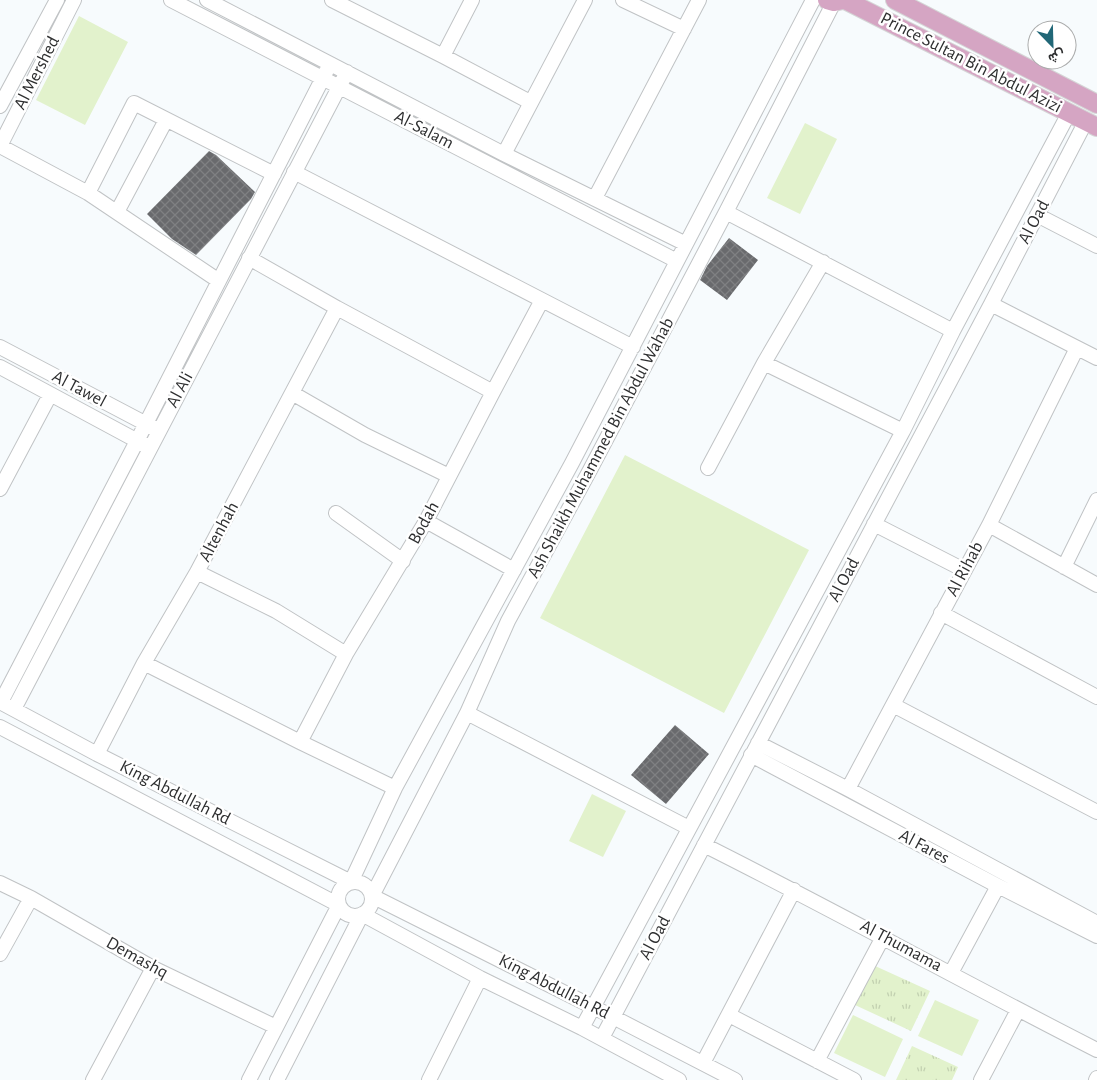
<svg xmlns="http://www.w3.org/2000/svg" width="1097" height="1080" viewBox="0 0 1097 1080" font-family="'Alegreya Sans',Vazirmatn,sans-serif">
	<style>
		.grass { fill: #e2f2cc }
		.park { fill: url(#park-tufts) }
		.building { fill: url(#building-cross-hatch) }
		.lines { fill: none; stroke-linecap: round; stroke-linejoin: round }
		.minor-casing { stroke: #c0c3c5; stroke-width: 16 }
		.major-casing { stroke: #d5d5d6; stroke-width: 20 }
		.minor { stroke: #fff; stroke-width: 14 }
		.major { stroke: #d5a5c3; stroke-width: 18 }
		.labels { text-anchor: middle; dominant-baseline: central; stroke-width: 5; stroke-linejoin: round; paint-order: stroke }
		.street-label { font-size: 18px; fill: #2e2f30; stroke: #fff }
	</style>
	<defs>
		<pattern id="park-tufts" width="24" height="20" patternUnits="userSpaceOnUse" patternTransform="scale(1.25)"><rect width="24" height="20" fill="#e2f2cc"/><path d="M3 7l-1-3M5 7V3M7 7l1-3M15 17l-1-3M17 17v-4M19 17l1-3" fill="none" stroke="#c2d0b0"/></pattern>
		<pattern id="building-cross-hatch" width="8" height="8" patternUnits="userSpaceOnUse" patternTransform="scale(1.25)"><rect width="8" height="8" fill="#696a6d"/><path d="M0 0l8 8M0 8l8-8" fill="none" stroke="#7f8082"/></pattern>
	</defs>
	<rect width="100%" height="100%" fill="#f7fbfd"/>
	<path class="grass" d="M 79,16 L 128,42 L 85,125 L 36,100 Z
		M 805,123 L 837,139 L 800,214 L 767,198 Z
		M 625,455 L 809,550 L 724,713 L 540,618 Z
		M 592,794 L 626,811 L 603,857 L 569,841 Z
		M 935,1000 L 979,1020 L 962,1056 L 918,1036 Z
		M 853,1015 L 903,1039 L 885,1077 L 834,1053 Z"/>
	<path class="park" d="M 873,965 L 930,991 L 911,1031 L 855,1005 Z
		M 912,1046 L 958,1067 L 952,1080 L 896,1080 Z"/>
	<path class="building" d="M 209,151 L 216,155 L 255,192 L 251,199 L 196,255 L 172,239 L 147,214 Z
		M 729,238 L 758,260 L 727,300 L 700,280 L 707,266 Z
		M 675,725 L 709,754 L 666,804 L 631,775 Z"/>
	<g class="lines">
		<defs>
			<path id="minor" d="M 74,0 L 0,146 L 88,193 L 219,281
				M 171,0 L 677,261
				M 207,0 L 504,154 L 686,244
				M 332,0 L 443,56 L 530,102
				M 623,0 L 684,29
				M 443,56 L 472,0
				M 0,106 L 57,0
				M 504,154 L 585,0
				M 294,172 L 633,347
				M 88,193 L 134,103 L 274,174
				M 595,198 L 699,0
				M 117,212 L 166,120
				M 726,212 L 953,331
				M 1037,215 L 1097,246
				M 249,258 L 337,308 L 493,392
				M 991,304 L 1097,358
				M 0,347 L 154,428
				M 764,363 L 903,431
				M 0,367 L 145,445
				M 292,393 L 365,435 L 449,476
				M 708,468 L 764,363 L 823,262
				M 0,489 L 50,395
				M 336,513 L 403,561
				M 426,521 L 514,570
				M 874,524 L 964,570
				M 989,525 L 1097,585
				M 1064,567 L 1097,500
				M 197,572 L 276,611 L 346,654
				M 941,613 L 1097,697
				M 144,663 L 300,742 L 395,788
				M 0,702 L 97,754 L 351,882 L 395,788 L 572,463 L 813,0
				M 1,702 L 137,441 L 330,64
				M 893,705 L 1097,812
				M 14,709 L 347,72
				M 467,713 L 689,828
				M 0,727 L 339,905 L 249,1080
				M 300,742 L 346,654 L 426,521 L 493,392 L 542,300
				M 758,743 L 848,789 L 1097,923
				M 97,754 L 144,663 L 197,572 L 337,308
				M 751,755 L 998,886 L 1097,936
				M 848,789 L 989,525 L 1077,348
				M 704,845 C 836,911 965,983 1097,1050
				M338 899a17 17 0 1 1 34 0a17 17 0 1 1-34 0Z
				M 0,883 L 31,898 L 153,968 L 276,1027
				M 0,954 L 31,898
				M 951,973 L 998,886
				M 729,1015 L 854,1080
				M 582,1028 L 903,431 L 953,331 L 1069,113
				M 602,1038 L 991,304 L 1086,121
				M 817,1061 L 883,937
				M 703,1063 L 794,890
				M 93,1080 L 153,968
				M 277,1080 L 362,914 L 480,978 L 582,1028 L 679,1080
				M 429,1080 L 480,978
				M 735,1080 L 613,1017 L 372,896 L 467,713 L 508,621 L 590,470 L 726,212 L 834,2
				M 981,1080 L 1018,1010
				M 1096,1080 L 1097,1078"/>
			<path id="major" d="M 827,0 L 834,2 L 842,0
				M 845,0 L 1097,127
				M 895,0 L 1097,104"/>
		</defs>
		<use href="#minor" class="minor-casing"/>
		<use href="#major" class="major-casing"/>
		<use href="#minor" class="minor"/>
		<use href="#major" class="major"/>
	</g>
	<g class="labels">
		<g class="street-label">
			<text transform="translate(971 63) rotate(27)">Prince Sultan Bin Abdul Azizi</text>
			<text transform="translate(37 73) rotate(-63)">Al Mershed</text>
			<text transform="translate(424 130) rotate(27)">Al-Salam</text>
			<text transform="translate(1034 222) rotate(-62)">Al Oad</text>
			<text transform="translate(79 389) rotate(28)">Al Tawel</text>
			<text transform="translate(180 390) rotate(-62)">Al Ali</text>
			<text transform="translate(601 448) rotate(-62)">Ash Shaikh Muhammed Bin Abdul Wahab</text>
			<text transform="translate(424 523) rotate(-61)">Bodah</text>
			<text transform="translate(219 532) rotate(-62)">Altenhah</text>
			<text transform="translate(965 569) rotate(-62)">Al Rihab</text>
			<text transform="translate(844 580) rotate(-62)">Al Oad</text>
			<text transform="translate(175 793) rotate(27)">King Abdullah Rd</text>
			<text transform="translate(924 847) rotate(28)">Al Fares</text>
			<text transform="translate(655 938) rotate(-62)">Al Oad</text>
			<text transform="translate(901 946) rotate(28)">Al Thumama</text>
			<text transform="translate(137 958) rotate(29)">Demashq</text>
			<text transform="translate(554 987) rotate(27)">King Abdullah Rd</text>
		</g>
	</g>
	<g transform="translate(1052 45) rotate(157)"><circle r="24" fill="#ffffff" stroke="#abacac"/>
	<path d="M0-4L9 19L0 12L-9 19Z" fill="#216777"/>
	<text y="-8" font-size="14" font-weight="bold" text-anchor="middle" fill="#2e2f30">ش</text>
	</g>
</svg>
